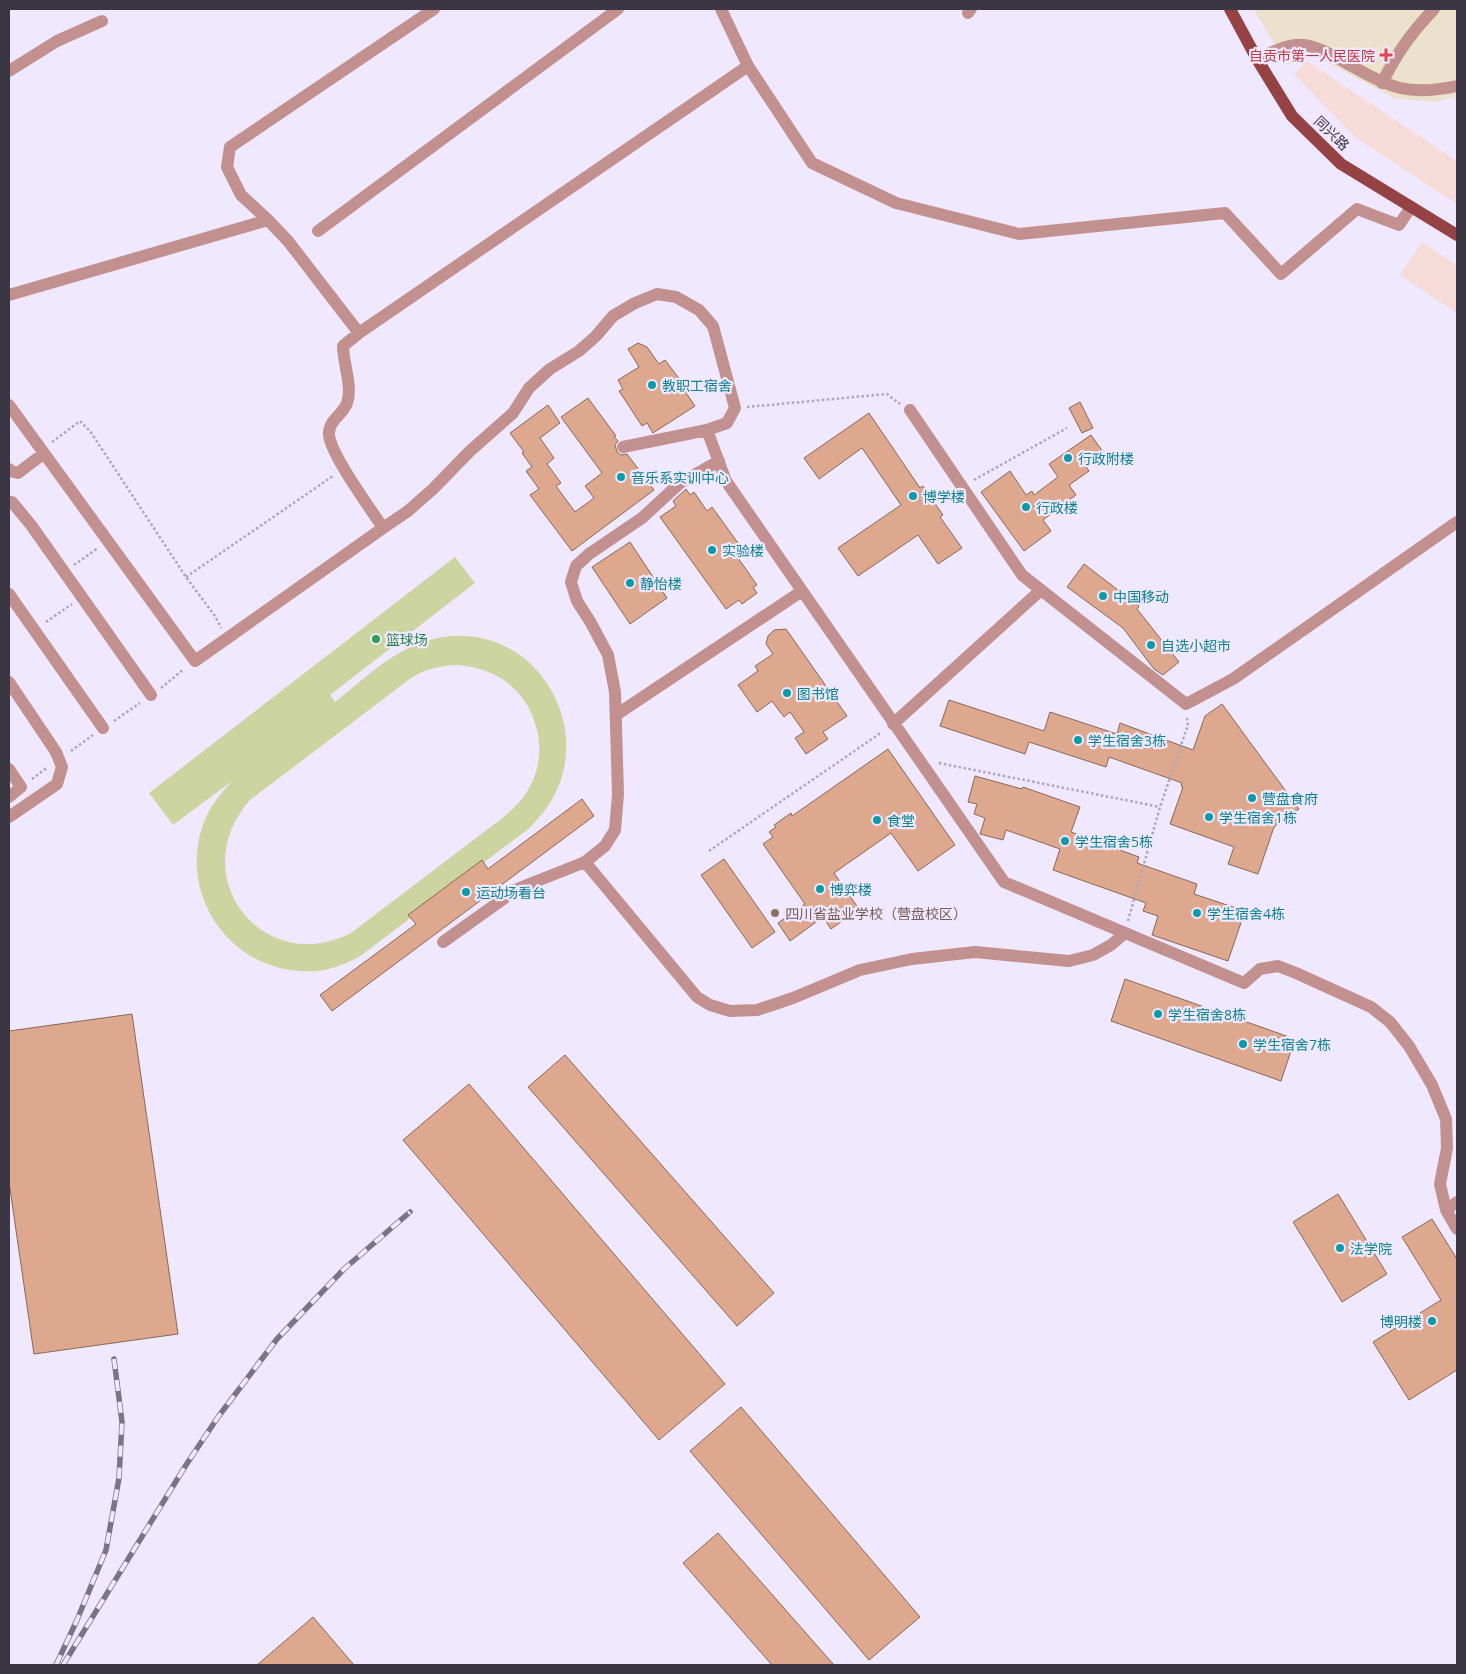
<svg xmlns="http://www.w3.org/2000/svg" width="1466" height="1674" viewBox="0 0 1466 1674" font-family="'Open Sans','Noto Sans SC',sans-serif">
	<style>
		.commercial { fill: #f6dbd8 }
		.medical { fill: #ebe1cc }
		.green { fill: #ccd4a0; fill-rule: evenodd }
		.building { fill: #dda88e; stroke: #896858 }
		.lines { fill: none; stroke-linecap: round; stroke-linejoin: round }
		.path { stroke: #ada7ba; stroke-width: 2.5; stroke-dasharray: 2.5 2.5; stroke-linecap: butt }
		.minor { stroke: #c2918f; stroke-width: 12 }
		.major { stroke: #954244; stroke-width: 12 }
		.rail-casing { stroke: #7a7586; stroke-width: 5.5 }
		.rail { stroke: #efe8fe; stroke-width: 4; stroke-dasharray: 11; stroke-linecap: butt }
		.health-dot { fill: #e0444e; stroke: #efe8fe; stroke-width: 2 }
		.culture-dot { fill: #0f9aa8; stroke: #efe8fe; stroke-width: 2 }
		.leisure-dot { fill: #2e9e5b; stroke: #efe8fe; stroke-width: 2 }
		.education-dot { fill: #8d6e63; stroke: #efe8fe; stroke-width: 2 }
		.labels { text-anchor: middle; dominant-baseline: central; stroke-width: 4.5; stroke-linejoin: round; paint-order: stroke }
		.health-label { font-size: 14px; fill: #be3a42; stroke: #efe8fe; text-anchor: end }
		.street-label { font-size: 14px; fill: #3a3644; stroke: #efe8fe }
		.culture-label { font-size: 14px; fill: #0d838f; stroke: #efe8fe; text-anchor: start }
		.leisure-label { font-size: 14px; fill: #27864d; stroke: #efe8fe; text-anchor: start }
		.education-label { font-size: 14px; fill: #785e54; stroke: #efe8fe; text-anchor: start }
	</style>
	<rect width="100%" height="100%" fill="#efe8fe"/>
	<path class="commercial" d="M 1307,61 L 1457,161 L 1457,204 L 1355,137 L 1294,74 Z
		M 1422,242 L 1457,265 L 1457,313 L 1400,275 Z"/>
	<path class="medical" d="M 1253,9 L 1457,9 L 1457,96 L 1436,102 L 1396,99 L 1313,55 L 1299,56 L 1288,66 Z"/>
	<path class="green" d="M 455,557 L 475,583 L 330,695 L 335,702 C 363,680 392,651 426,641 C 539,607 617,750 527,830 L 359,957 C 345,964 331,970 315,971 C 231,977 172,891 207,815 C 213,802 223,791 232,781 L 173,825 L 149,793 ZM 456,665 C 470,666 484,669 497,676 C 536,697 552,751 528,790 C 522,800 514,808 505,816 L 351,933 C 263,978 183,876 250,800 L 411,678 C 425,669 439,666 456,665 Z"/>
	<path class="building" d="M 638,343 L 647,347 L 659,364 L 665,360 L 687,389 L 686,393 L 695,406 L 653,433 L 647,423 L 642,426 L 619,391 L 623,389 L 618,380 L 639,367 L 628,349 Z
		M 588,398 L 616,436 L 614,437 L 618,441 L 615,445 L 617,452 L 621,455 L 627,454 L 654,490 L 572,551 L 530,495 L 539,489 L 526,471 L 532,467 L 522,453 L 524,452 L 510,433 L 548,405 L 560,423 L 540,438 L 554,458 L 547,464 L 561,483 L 556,486 L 575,512 L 594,498 L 585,486 L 602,473 L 561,417 Z
		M 1080,402 L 1093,428 L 1082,433 L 1069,408 Z
		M 869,413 L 920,488 L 923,486 L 943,515 L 940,517 L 962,548 L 938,564 L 918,535 L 858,576 L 838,548 L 901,505 L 862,448 L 819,479 L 804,458 Z
		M 1091,435 L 1103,452 L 1085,465 L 1089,471 L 1069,485 L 1076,495 L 1043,520 L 1051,531 L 1024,551 L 981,492 L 1010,471 L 1026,495 L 1032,491 L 1034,495 L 1058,477 L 1049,464 Z
		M 686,489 L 690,495 L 694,492 L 707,511 L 712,507 L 738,543 L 731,548 L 757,585 L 753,587 L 757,593 L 742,604 L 739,600 L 726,609 L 660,517 L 676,506 L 673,501 Z
		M 630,542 L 667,598 L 630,624 L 592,567 Z
		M 1084,564 L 1139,606 L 1137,609 L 1179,662 L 1163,675 L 1154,669 L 1123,628 L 1067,587 Z
		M 786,629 L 847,716 L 823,732 L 828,739 L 806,754 L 795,738 L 804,732 L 790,712 L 784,717 L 772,701 L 757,712 L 738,685 L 758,671 L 755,666 L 773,654 L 766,644 L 768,636 L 774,630 Z
		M 949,700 L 1044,731 L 1050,712 L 1117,734 L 1120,723 L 1193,750 L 1205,716 L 1222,704 L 1299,809 L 1274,827 L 1258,874 L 1228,864 L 1234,847 L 1170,824 L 1183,787 L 1181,786 L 1182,783 L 1109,757 L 1106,767 L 1029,742 L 1025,754 L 940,726 Z
		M 888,749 L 955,845 L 918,871 L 891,833 L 834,873 L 859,909 L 831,929 L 823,917 L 790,941 L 778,923 L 805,904 L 763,844 L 773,837 L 769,832 L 776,827 L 774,825 L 791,813 L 792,816 Z
		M 975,776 L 1022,789 L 1023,787 L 1080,807 L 1071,832 L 1139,857 L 1137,863 L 1197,884 L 1194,894 L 1245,911 L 1228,961 L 1152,935 L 1158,916 L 1143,911 L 1146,903 L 1053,870 L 1060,849 L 1006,830 L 1003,840 L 980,834 L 985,818 L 974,814 L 977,804 L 968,802 Z
		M 582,799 L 594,816 L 332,1011 L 320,995 L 416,924 L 408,915 L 482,860 L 488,869 Z
		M 724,859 L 775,932 L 752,948 L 701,875 Z
		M 1125,979 L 1295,1039 L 1281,1081 L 1111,1021 Z
		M 132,1014 L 178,1334 L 34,1354 L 9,1182 L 9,1031 Z
		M 565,1055 L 774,1293 L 737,1326 L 528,1087 Z
		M 469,1084 L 725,1384 L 659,1440 L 403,1140 Z
		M 1338,1194 L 1387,1274 L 1342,1302 L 1293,1222 Z
		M 1432,1219 L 1457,1259 L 1457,1370 L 1409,1400 L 1373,1342 L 1441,1300 L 1402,1237 Z
		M 741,1407 L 920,1617 L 869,1660 L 690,1451 Z
		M 718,1533 L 834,1665 L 772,1665 L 683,1563 Z
		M 313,1617 L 354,1665 L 257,1665 Z"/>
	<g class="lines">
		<path class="path" d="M 747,407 L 887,394 L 900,404
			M 52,442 L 80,421 L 90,431 L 186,577 L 215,616 L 221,628
			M 974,480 L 1067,428
			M 74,565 L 98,548
			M 186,577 L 333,476
			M 46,622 L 72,604
			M 161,688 L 184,669
			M 114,721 L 140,703
			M 71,751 L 93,735
			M 939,763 L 1160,807
			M 32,779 L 48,767
			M 709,851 L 882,732
			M 1128,921 L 1160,807 L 1188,725 L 1187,718"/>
		<path class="minor" d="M 721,9 L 748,66
			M 968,13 L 971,9
			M 1257,59 C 1271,53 1287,43 1304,45 C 1319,47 1333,55 1346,63 C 1390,87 1406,97 1457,86
			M 9,71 L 57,41 L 102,21
			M 1382,83 C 1397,53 1411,33 1434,9
			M 268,220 L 241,195 L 227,167 L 230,147 L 434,9
			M 318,231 L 618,9
			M 9,295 L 268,220 L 288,241 L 359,333 L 748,66 L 812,163 L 896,203 L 1019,234 L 1225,213 L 1281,274 L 1357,209 L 1399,225 L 1411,207
			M 9,405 L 195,661 L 383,528 C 370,508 331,455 329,435 C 328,420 343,415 347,403 C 353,387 343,363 343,346 L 359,333
			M 910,410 L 1022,575 L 1186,704 L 1233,679 L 1457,522
			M 623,447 L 707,430
			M 9,469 L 10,471 L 18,473 L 43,454
			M 9,502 L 12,502 L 31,525 L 151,695
			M 383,528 L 408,511 L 433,489 L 470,451 L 513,413 L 529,388 L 550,369 L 579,351 L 596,336 L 613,316 L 635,303 L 657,294 L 676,297 L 699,310 L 713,326 L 735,408 L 727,423 L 707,430 L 726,481 L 1004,882 L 1244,983 L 1260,969 L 1278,966 L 1296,973 L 1371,1007 L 1390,1022 L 1409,1046 L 1432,1085 L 1446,1119 L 1447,1148 L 1440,1184 L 1446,1210 L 1457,1229
			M 9,594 L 103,728
			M 9,682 L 56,752 L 62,767 L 57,784 L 9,817
			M 616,715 L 802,591
			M 893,724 L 1041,590
			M 9,769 L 21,787 L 9,797
			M 585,862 L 697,997 L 710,1005 L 730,1011 L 757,1010 L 793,998 L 860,970 L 912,959 L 975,952 L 1069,961 L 1093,955 L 1111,945 L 1125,933
			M 443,942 L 517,889 L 585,862 L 605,846 L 615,830 L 618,794 L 615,692 L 608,655 L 591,623 L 577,601 L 571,582 L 576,566 L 589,554 L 642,518 L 680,483 L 719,461
			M 1446,1210 L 1457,1202"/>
		<path class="major" d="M 1230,9 L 1257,59 L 1292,116 L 1341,164 L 1457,235"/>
		<defs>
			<path id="rail" d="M 56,1665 L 77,1620 L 106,1550 L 119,1478 L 122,1422 L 114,1359
				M 63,1665 L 186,1465 L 218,1417 L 277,1339 L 344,1269 L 410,1212"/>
		</defs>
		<use href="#rail" class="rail-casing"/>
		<use href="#rail" class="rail"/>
	</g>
	<path class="health-dot" d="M1383.5 47.5h5v5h5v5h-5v5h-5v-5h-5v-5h5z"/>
	<g class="culture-dot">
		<circle cx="652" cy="385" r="5"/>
		<circle cx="1068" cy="458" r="5"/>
		<circle cx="621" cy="477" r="5"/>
		<circle cx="913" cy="496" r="5"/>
		<circle cx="1026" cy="507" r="5"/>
		<circle cx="712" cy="550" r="5"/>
		<circle cx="630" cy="583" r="5"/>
		<circle cx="1103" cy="596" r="5"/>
		<circle cx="1151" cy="645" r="5"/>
		<circle cx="787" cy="693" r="5"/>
		<circle cx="1078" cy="740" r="5"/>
		<circle cx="1252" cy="798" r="5"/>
		<circle cx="1209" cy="817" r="5"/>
		<circle cx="877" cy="820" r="5"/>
		<circle cx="1065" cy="841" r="5"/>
		<circle cx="820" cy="889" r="5"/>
		<circle cx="466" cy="892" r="5"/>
		<circle cx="1197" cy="913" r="5"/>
		<circle cx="1158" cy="1014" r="5"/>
		<circle cx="1243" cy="1044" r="5"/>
		<circle cx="1340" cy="1248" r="5"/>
		<circle cx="1432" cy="1321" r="5"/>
	</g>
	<circle class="leisure-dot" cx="376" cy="639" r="5"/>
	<circle class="education-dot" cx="775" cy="913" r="5"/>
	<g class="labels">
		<g class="health-label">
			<text x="1375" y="55">自贡市第一人民医院</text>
		</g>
		<g class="street-label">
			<text transform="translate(1332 133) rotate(44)">同兴路</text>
		</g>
		<g class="culture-label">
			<text x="662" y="385">教职工宿舍</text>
			<text x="1078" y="458">行政附楼</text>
			<text x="631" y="477">音乐系实训中心</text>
			<text x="923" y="496">博学楼</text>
			<text x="1036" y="507">行政楼</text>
			<text x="722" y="550">实验楼</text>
			<text x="640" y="583">静怡楼</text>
			<text x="1113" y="596">中国移动</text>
			<text x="1161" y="645">自选小超市</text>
			<text x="797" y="693">图书馆</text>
			<text x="1088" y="740">学生宿舍3栋</text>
			<text x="1262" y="798">营盘食府</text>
			<text x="1219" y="817">学生宿舍1栋</text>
			<text x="887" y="820">食堂</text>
			<text x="1075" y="841">学生宿舍5栋</text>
			<text x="830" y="889">博弈楼</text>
			<text x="476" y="892">运动场看台</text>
			<text x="1207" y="913">学生宿舍4栋</text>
			<text x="1168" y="1014">学生宿舍8栋</text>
			<text x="1253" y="1044">学生宿舍7栋</text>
			<text x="1350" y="1248">法学院</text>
			<text x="1422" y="1321" text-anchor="end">博明楼</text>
		</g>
		<g class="leisure-label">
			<text x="386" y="639">篮球场</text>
		</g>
		<g class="education-label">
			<text x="785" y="913">四川省盐业学校（营盘校区）</text>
		</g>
	</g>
	<rect width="1466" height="1674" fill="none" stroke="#3a3644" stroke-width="20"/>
</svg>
